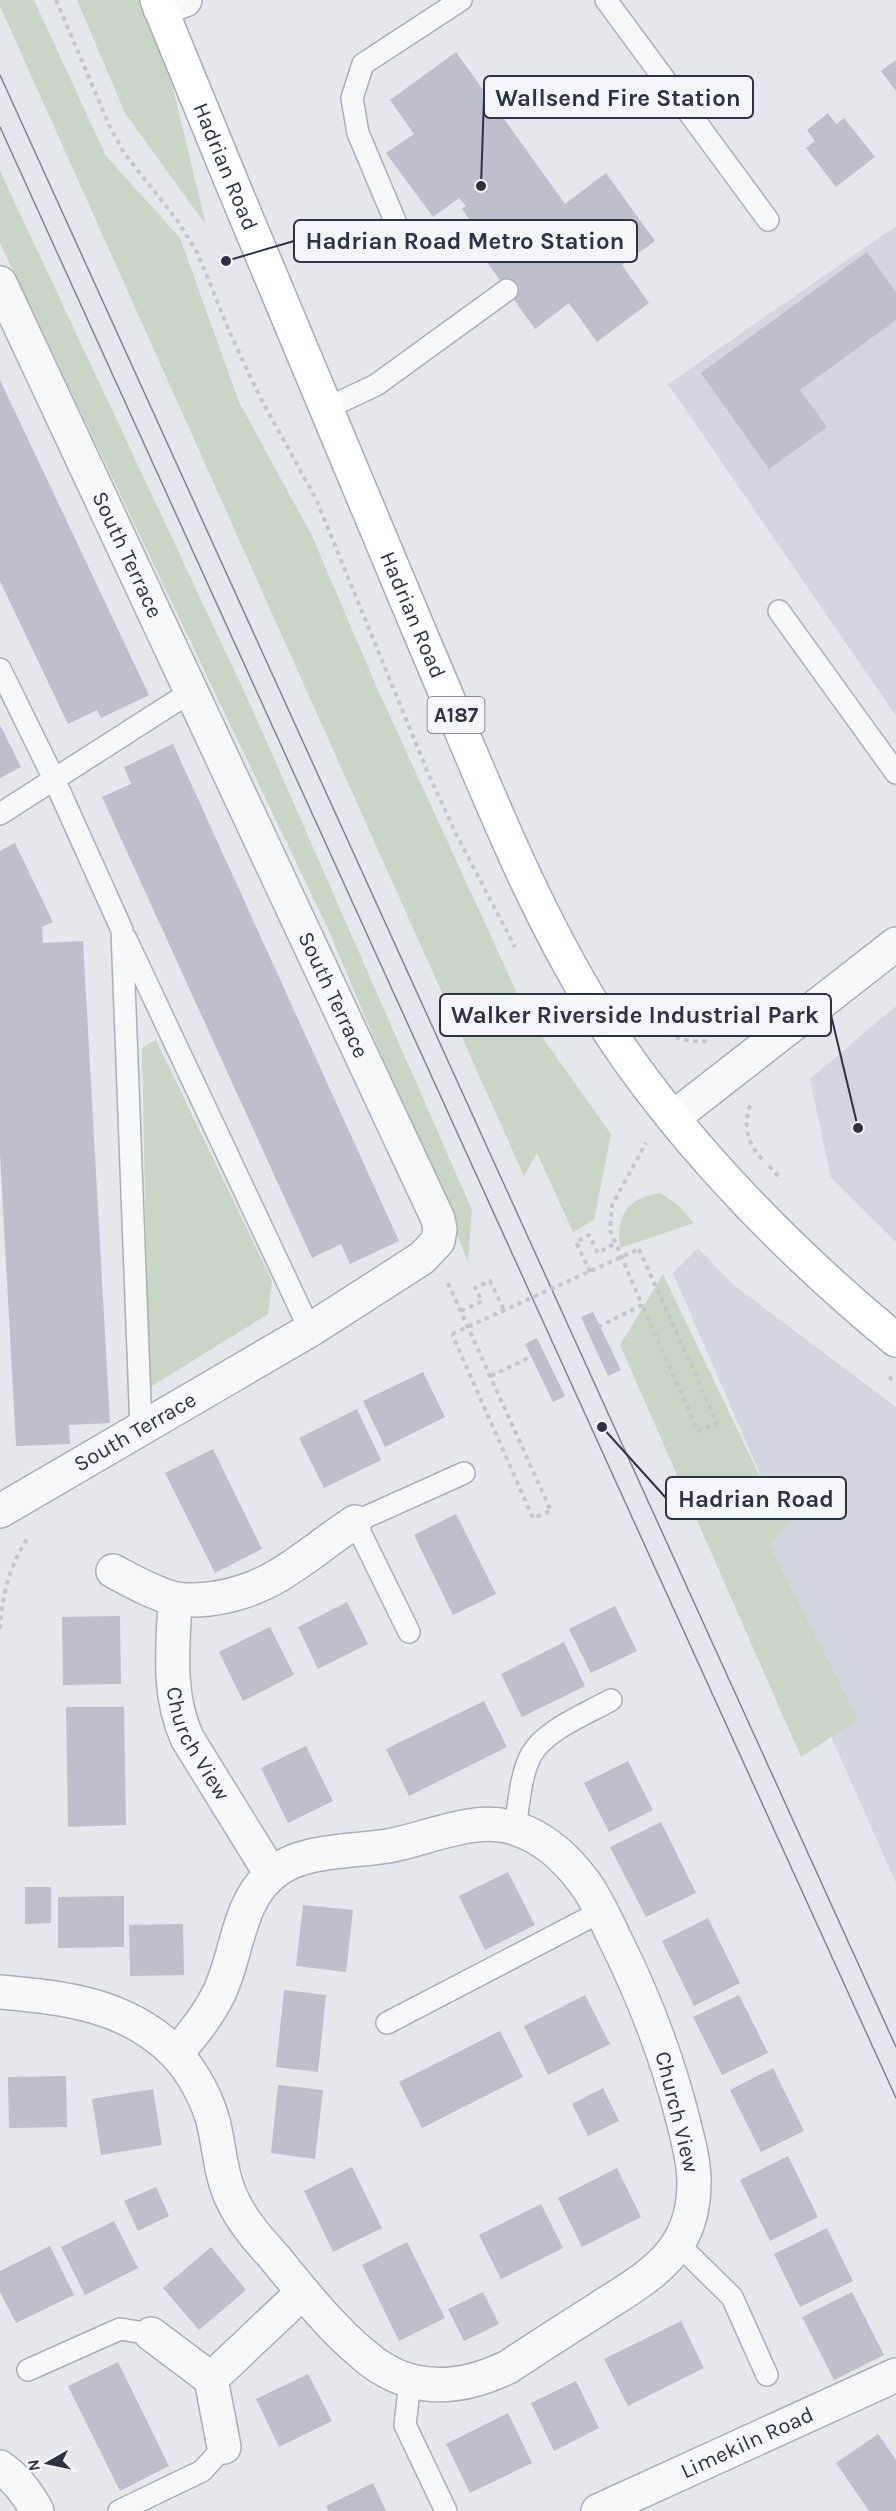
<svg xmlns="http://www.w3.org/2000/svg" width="896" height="2511" viewBox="0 0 896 2511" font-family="Karla,sans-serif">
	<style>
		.built { fill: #d2d6de }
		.green { fill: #c9d6c5 }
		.building { fill: #bbc0ca }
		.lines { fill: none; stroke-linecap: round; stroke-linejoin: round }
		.lane-casing { stroke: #a9aeb7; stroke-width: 24 }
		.street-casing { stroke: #a9aeb7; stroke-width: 36 }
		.primary-casing { stroke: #a3abb8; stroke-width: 36 }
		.path { stroke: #c2c5cb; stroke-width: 4; stroke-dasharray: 4.5 4.5; stroke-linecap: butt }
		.lane { stroke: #f7f8fa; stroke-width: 21 }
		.street { stroke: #f7f8fa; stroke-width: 33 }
		.primary { stroke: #fff; stroke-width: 33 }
		.tram { stroke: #7d8696; stroke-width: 1.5 }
		.path-bridge { stroke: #c2c5cb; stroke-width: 4; stroke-dasharray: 4.5 4.5; stroke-linecap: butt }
		.labels { text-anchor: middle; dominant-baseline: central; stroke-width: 6; stroke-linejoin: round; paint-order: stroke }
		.shield { fill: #f4f6f9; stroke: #676e7b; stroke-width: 1.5 }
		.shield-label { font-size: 21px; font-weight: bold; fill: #2b3445 }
		.street-label { font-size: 22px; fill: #2b3445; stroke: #f4f6f9 }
		.leader { fill: none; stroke: #2b3445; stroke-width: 2 }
		.callout-dot { fill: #2b3445; stroke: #f4f6f9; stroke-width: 2 }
		.callout { fill: #f4f6f9; stroke: #2b3445; stroke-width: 2 }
		.callout-label { font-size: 24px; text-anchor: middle; font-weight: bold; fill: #2b3445 }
	</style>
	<rect width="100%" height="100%" fill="#e4e7ec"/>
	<path class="built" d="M 896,226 L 896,716 L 668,384 Z
		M 896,1006 L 896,1242 L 831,1178 L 810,1079 Z
		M 698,1248 L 735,1286 L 896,1407 L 896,1883 L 760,1576 L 773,1504 L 673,1273 Z"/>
	<path class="green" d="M 0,0 L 34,0 L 106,156 L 180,238 L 239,402 L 312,536 L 378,690 L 528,1017 L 611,1134 L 594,1220 L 573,1232 L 537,1153 L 524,1176 L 0,6 Z
		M 77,0 L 139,0 L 170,76 L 206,225 L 125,113 Z
		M 0,171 L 255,715 L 472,1210 L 468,1261 L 329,931 L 0,243 Z
		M 156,1040 L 272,1281 L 268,1314 L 149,1388 L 142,1048 Z
		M 660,1193 L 678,1205 L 694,1223 L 620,1248 C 616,1215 627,1198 660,1193 Z
		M 663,1274 L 759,1475 L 800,1511 L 769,1545 L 858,1719 L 801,1757 L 620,1345 Z"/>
	<path class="building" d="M 456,52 L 565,204 L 606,173 L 655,241 L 622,265 L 649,303 L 597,342 L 569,303 L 535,329 L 484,258 L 497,249 L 480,226 L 476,229 L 462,209 L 466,206 L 459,198 L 433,217 L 386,153 L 414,134 L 390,100 Z
		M 896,60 L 896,91 L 881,71 Z
		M 828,113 L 836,124 L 844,118 L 875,157 L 836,187 L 806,148 L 815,141 L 807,130 Z
		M 867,252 L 896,292 L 896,320 L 800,390 L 827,427 L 769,469 L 701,373 Z
		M 0,380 L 149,695 L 101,718 L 97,710 L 68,724 L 0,581 Z
		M 0,725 L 21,767 L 0,778 Z
		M 173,744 L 399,1241 L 350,1264 L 341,1244 L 312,1258 L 102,797 L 131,784 L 124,767 Z
		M 15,843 L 53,922 L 42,927 L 43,943 L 83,941 L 110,1423 L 69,1425 L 70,1444 L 16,1446 L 0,1153 L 0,851 Z
		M 593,1312 L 621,1370 L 608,1376 L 581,1317 Z
		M 537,1338 L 565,1396 L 553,1402 L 525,1344 Z
		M 423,1372 L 445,1417 L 385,1447 L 363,1401 Z
		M 357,1409 L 381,1460 L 324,1488 L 299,1438 Z
		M 213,1449 L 262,1549 L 215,1573 L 165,1473 Z
		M 456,1514 L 496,1594 L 453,1615 L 414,1535 Z
		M 347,1602 L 368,1644 L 318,1669 L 298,1627 Z
		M 615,1606 L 637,1651 L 591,1673 L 569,1629 Z
		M 120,1616 L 121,1684 L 63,1685 L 62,1617 Z
		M 270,1627 L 294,1675 L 243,1701 L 219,1652 Z
		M 564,1642 L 585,1686 L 522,1717 L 501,1674 Z
		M 484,1701 L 507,1747 L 409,1796 L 386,1749 Z
		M 66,1707 L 124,1707 L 126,1825 L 68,1827 Z
		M 306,1746 L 333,1801 L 288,1823 L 261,1768 Z
		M 628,1761 L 653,1810 L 609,1832 L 584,1783 Z
		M 661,1822 L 696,1893 L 646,1917 L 610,1847 Z
		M 508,1872 L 535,1925 L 485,1950 L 459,1896 Z
		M 25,1887 L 51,1887 L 51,1923 L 25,1924 Z
		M 124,1896 L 124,1947 L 58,1948 L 58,1897 Z
		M 303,1905 L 353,1910 L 346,1972 L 296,1966 Z
		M 708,1918 L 740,1983 L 694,2006 L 662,1941 Z
		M 183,1924 L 184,1975 L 130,1976 L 129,1925 Z
		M 284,1990 L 326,1995 L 318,2072 L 276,2067 Z
		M 585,1995 L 610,2044 L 548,2075 L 524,2026 Z
		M 739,1995 L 768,2053 L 722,2075 L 693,2017 Z
		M 500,2031 L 523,2077 L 422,2128 L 399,2082 Z
		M 773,2068 L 804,2131 L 761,2152 L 730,2090 Z
		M 66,2076 L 67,2127 L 9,2128 L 8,2077 Z
		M 278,2085 L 323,2090 L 315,2159 L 271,2153 Z
		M 603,2088 L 619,2121 L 588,2136 L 572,2104 Z
		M 153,2089 L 162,2145 L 101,2155 L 92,2099 Z
		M 788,2156 L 818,2217 L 770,2241 L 740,2180 Z
		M 352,2167 L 382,2228 L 333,2252 L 304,2191 Z
		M 617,2168 L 641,2217 L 582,2247 L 558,2198 Z
		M 156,2187 L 169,2216 L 138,2231 L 124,2201 Z
		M 541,2204 L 563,2248 L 501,2279 L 479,2235 Z
		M 114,2221 L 138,2268 L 85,2295 L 61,2247 Z
		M 827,2228 L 853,2281 L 800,2307 L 774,2254 Z
		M 407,2242 L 445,2318 L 399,2341 L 362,2265 Z
		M 50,2246 L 74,2295 L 16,2323 L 0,2292 L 0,2271 Z
		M 211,2247 L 246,2290 L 199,2330 L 163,2288 Z
		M 483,2292 L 499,2324 L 464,2341 L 448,2309 Z
		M 852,2292 L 884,2355 L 834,2380 L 802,2317 Z
		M 681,2321 L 704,2368 L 628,2406 L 604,2359 Z
		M 118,2362 L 169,2466 L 120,2491 L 68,2386 Z
		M 308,2374 L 332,2421 L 279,2447 L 256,2399 Z
		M 576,2381 L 599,2428 L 554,2451 L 531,2403 Z
		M 508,2413 L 532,2463 L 470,2493 L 446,2444 Z
		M 878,2434 L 896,2460 L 896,2511 L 869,2511 L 836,2463 Z
		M 373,2483 L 386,2511 L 328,2511 L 326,2506 Z"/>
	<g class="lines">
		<defs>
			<path id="lane" d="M 606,0 L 768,220
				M 398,228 L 358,133 L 352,98 L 363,64 L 461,0
				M 325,409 L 376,385 L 507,290
				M 779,611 L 896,773
				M 0,669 L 54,779 L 122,930 L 141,1429
				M 0,814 L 192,691
				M 126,939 L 310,1330
				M 409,1632 L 355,1522 L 464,1473
				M 515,1828 C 519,1805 520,1776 531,1755 C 545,1730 586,1714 611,1700
				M 387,2023 L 602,1911
				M 678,2244 L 732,2297 L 767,2375
				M 28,2370 L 120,2329 L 151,2334
				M 410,2381 L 405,2425 L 446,2511
				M 119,2511 L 202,2471 L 224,2447"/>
			<g id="street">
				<path d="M 160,9 L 185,0"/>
				<path id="s1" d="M 0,283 L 438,1219 L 440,1229 L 438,1241 L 422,1258 L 310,1330 L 0,1511"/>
				<path d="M 674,1117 L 896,944"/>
				<path d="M 113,1571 C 132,1581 151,1592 172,1598 C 183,1601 198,1600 209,1599 C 274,1591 303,1556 355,1522"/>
				<path id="s2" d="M 175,1599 C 173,1648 167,1693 187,1738 L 271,1874"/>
				<path d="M 0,1992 C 65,1998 127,2004 175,2053 C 193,2072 208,2100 214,2125 C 220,2151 221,2179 234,2203 C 244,2224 260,2241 275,2258 C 302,2291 331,2328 364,2355 C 376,2366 395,2377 411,2381 C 445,2390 477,2382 508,2367 C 537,2348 566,2329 595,2311 C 623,2292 661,2273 679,2242 C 690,2224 694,2203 694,2182 C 694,2161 688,2140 683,2120 C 667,2056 643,1995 614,1937 C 605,1918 596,1898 584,1882 C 567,1859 544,1838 517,1829 C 476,1814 428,1839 388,1846 C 351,1852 301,1849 272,1874 C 237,1903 238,1954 219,1993 C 208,2016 192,2035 176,2054"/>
				<path d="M 151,2334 L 211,2379 L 224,2447"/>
				<path d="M 211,2379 L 303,2292"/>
				<path d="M 0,2467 C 16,2478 28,2494 37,2511"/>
				<path id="s3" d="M 598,2511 L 896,2375"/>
			</g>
			<g id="primary">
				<path id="s4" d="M 157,0 C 244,214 333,427 423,640 C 482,777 535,922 619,1046 C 693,1154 795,1257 896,1340"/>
			</g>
		</defs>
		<use href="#lane" class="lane-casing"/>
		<use href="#street" class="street-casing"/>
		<use href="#primary" class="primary-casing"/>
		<path class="path" d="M 56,0 L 110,127 L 124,153 L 177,220 L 197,252 L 230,333 L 259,395 L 316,499 L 428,773 L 456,834 L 515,947
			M 647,1016 C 664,1036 683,1043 709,1041
			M 750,1105 C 743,1127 747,1142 762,1159
			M 769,1166 L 780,1178
			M 639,1249 L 717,1423 L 698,1431 L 642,1305
			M 590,1272 L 576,1242 L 589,1235 L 598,1253 L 614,1244
			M 448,1283 L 551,1511 L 533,1518 L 452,1334
			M 461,1311 L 482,1301 L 475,1288 L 490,1281 L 504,1310
			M 590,1331 L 642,1305 L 610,1230 L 612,1205 L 646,1143
			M 491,1376 L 542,1351
			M 889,1377 L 896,1383
			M 0,1629 C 2,1597 9,1567 27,1539"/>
		<use href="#lane" class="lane"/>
		<use href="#street" class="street"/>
		<use href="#primary" class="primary"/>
		<path class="tram" d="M 0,75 L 896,2047
			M 0,127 L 896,2098"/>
		<path class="path-bridge" d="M 452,1334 L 639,1249"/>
	</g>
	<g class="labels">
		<rect class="shield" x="427.5" y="697" width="57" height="36" rx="4.5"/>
		<g class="shield-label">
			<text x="456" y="715">A187</text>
		</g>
		<g class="street-label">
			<text stroke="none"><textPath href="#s4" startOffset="180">Hadrian Road</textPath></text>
			<text stroke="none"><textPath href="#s1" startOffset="300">South Terrace</textPath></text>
			<text stroke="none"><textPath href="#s4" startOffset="666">Hadrian Road</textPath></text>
			<text stroke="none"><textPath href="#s1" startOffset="786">South Terrace</textPath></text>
			<text transform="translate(135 1432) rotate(-30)">South Terrace</text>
			<text stroke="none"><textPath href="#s2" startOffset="150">Church View</textPath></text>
			<text transform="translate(677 2112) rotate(76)">Church View</text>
			<text stroke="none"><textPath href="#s3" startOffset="164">Limekiln Road</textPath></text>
		</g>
	</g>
	<path class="leader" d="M481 186L484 97M226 261L294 241M858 1128L831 1015M602 1427L666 1498"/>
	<g class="callout-dot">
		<circle cx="481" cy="186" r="6"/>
		<circle cx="226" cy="261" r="6"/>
		<circle cx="858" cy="1128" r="6"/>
		<circle cx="602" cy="1427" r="6"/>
	</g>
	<g class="callout">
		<rect x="484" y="76" width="269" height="42" rx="6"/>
		<rect x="294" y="220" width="343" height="42" rx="6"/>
		<rect x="440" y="994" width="391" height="42" rx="6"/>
		<rect x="666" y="1477" width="180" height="42" rx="6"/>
	</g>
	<g class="callout-label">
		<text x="618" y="106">Wallsend Fire Station</text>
		<text x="465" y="249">Hadrian Road Metro Station</text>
		<text x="635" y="1023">Walker Riverside Industrial Park</text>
		<text x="756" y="1507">Hadrian Road</text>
	</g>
	<g transform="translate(48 2463) rotate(261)" stroke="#f4f6f9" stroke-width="4.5" paint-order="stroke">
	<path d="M0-4.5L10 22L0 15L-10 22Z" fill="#2b3445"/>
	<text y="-9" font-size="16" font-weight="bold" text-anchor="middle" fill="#2b3445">N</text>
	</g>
</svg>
